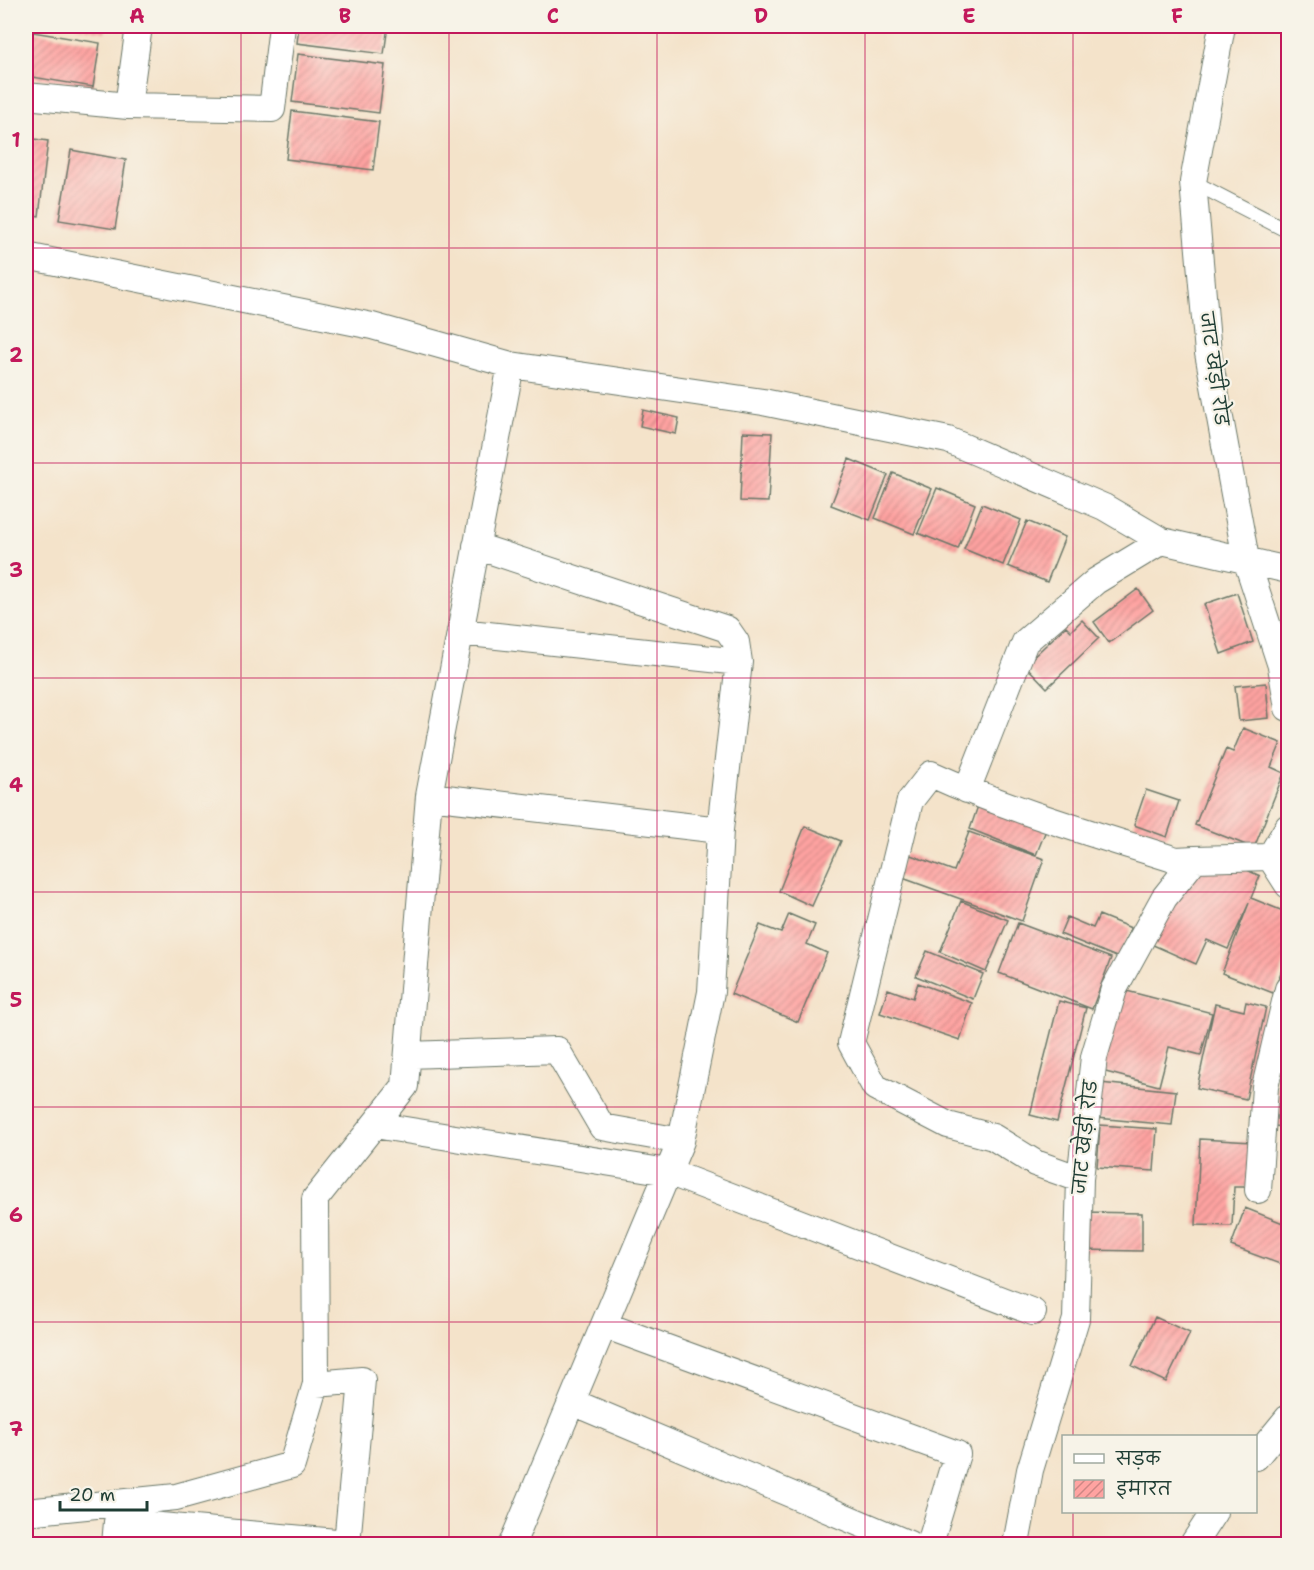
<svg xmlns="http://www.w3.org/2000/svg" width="1314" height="1570" viewBox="0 0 1314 1570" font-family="'Shantell Sans','Playpen Sans Deva',sans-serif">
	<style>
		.building { fill: url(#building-hatch) }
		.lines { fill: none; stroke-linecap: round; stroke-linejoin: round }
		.service-casing { stroke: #6a7768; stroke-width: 16 }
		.minor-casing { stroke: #6a7768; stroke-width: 28 }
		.service { stroke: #fff; stroke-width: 14 }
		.minor { stroke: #fff; stroke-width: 26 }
		.grid { fill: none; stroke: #c2185b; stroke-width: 1.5; stroke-opacity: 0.55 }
		.labels { text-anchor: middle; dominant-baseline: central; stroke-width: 4.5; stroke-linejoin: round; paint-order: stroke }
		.street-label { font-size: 18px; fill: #1f3d34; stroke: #f7f3e8 }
		.neatline { fill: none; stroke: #c2185b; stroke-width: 2 }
		.grid-label { font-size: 20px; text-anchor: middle; font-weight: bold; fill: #c2185b }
	</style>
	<defs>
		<pattern id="building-hatch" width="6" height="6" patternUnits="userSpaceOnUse" patternTransform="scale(1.5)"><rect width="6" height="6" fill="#ffa3a1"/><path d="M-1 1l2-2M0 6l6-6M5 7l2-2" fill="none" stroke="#ce8684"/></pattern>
	</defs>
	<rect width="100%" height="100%" fill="#f7f3e8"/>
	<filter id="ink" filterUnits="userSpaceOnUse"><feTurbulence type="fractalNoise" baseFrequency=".0167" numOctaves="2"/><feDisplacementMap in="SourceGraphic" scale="12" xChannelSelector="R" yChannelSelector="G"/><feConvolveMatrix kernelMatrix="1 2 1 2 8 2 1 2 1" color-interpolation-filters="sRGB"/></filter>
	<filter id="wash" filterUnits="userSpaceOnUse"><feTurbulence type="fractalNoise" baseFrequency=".008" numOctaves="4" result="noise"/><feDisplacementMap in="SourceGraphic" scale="24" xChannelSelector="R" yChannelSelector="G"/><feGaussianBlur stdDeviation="1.35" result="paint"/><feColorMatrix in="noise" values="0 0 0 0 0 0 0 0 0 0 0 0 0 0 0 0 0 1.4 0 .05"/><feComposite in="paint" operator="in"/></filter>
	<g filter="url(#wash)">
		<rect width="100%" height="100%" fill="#f4e3ca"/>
		<g id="blocks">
			<path class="building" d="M 73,26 L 106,26 L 105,32 Z
				M 299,26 L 388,26 L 384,54 L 297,43 Z
				M 33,32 L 100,43 L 93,87 L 26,76 Z
				M 298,54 L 385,65 L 379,113 L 292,102 Z
				M 292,111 L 379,122 L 373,170 L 286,159 Z
				M 26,138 L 48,141 L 39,216 L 26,214 Z
				M 71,150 L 126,160 L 115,229 L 59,220 Z
				M 643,410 L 679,418 L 676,434 L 640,426 Z
				M 743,432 L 772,433 L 768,502 L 740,501 Z
				M 849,459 L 888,475 L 870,520 L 831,505 Z
				M 893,473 L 932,489 L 914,534 L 875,518 Z
				M 937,488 L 975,504 L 958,549 L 918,533 Z
				M 982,504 L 1021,520 L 1003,565 L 964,549 Z
				M 1027,521 L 1065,537 L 1047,582 L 1008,566 Z
				M 1138,589 L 1153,610 L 1109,643 L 1094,622 Z
				M 1237,593 L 1253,642 L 1221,654 L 1204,604 Z
				M 1082,620 L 1099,638 L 1047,688 L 1025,665 L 1066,626 L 1071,631 Z
				M 1266,683 L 1269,718 L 1239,721 L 1235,686 Z
				M 1243,728 L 1281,743 L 1271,767 L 1284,773 L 1254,848 L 1195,825 L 1226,749 L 1233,752 Z
				M 1146,790 L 1179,801 L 1167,837 L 1134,825 Z
				M 979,803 L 1046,830 L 1036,855 L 970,829 Z
				M 805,826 L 841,841 L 812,906 L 779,891 Z
				M 969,832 L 1044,859 L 1022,921 L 897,876 L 905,853 L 954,871 Z
				M 1227,861 L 1260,876 L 1251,898 L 1288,913 L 1288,954 L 1273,993 L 1222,973 L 1249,903 L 1228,949 L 1207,940 L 1196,964 L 1144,941 L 1194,871 Z
				M 961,901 L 1008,920 L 986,972 L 940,952 Z
				M 789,914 L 815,925 L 807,944 L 827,953 L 798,1022 L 731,994 L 760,925 L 781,933 Z
				M 1099,915 L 1131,928 L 1119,958 L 1060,934 L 1067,917 L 1093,928 Z
				M 1018,923 L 1111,958 L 1092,1009 L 999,973 Z
				M 927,951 L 983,974 L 973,999 L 916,976 Z
				M 918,983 L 972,1003 L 960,1040 L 880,1013 L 888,989 L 913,998 Z
				M 1119,989 L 1212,1013 L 1201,1055 L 1169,1047 L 1159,1086 L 1098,1070 Z
				M 1059,1001 L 1086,1008 L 1057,1122 L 1030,1115 Z
				M 1246,1002 L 1266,1007 L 1246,1099 L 1197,1088 L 1215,1004 L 1244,1011 Z
				M 1281,1059 L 1288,1060 L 1288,1127 L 1273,1126 Z
				M 1100,1083 L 1176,1091 L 1172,1125 L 1097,1118 Z
				M 1100,1125 L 1157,1129 L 1154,1171 L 1097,1167 Z
				M 1200,1139 L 1252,1142 L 1251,1187 L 1234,1187 L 1232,1226 L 1196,1225 Z
				M 1245,1208 L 1288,1225 L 1288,1267 L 1231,1246 Z
				M 1080,1212 L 1142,1213 L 1142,1251 L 1080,1250 Z
				M 1155,1317 L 1190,1333 L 1166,1382 L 1132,1366 Z"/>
		</g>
	</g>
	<g filter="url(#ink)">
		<use href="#blocks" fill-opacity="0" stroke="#6a7768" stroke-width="1.5"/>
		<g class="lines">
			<defs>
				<path id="service" d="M 1193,182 L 1288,231"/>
				<path id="minor" d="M 1222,26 L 1193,182 L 1208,353 L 1246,559 L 1281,666 L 1288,708
					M 26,96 L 128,106 L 272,109 L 282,26
					M 128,106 L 139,26
					M 26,256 L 372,326 L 511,365 L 763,402 L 948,440 L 1104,507 L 1162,541 L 1288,570
					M 476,546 L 727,629 L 736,642 L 739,662 L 720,830 L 711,992 L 681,1141
					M 460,632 L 739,662
					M 967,790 L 1025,642 L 1096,581 L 1162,541
					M 429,796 L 720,830
					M 1270,857 L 1288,885
					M 408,1055 L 557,1050 L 602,1127 L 681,1141 L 512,1544
					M 374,1125 L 668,1172 L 1033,1312
					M 1080,1179 L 1035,1163 L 993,1137 L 948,1125 L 875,1087 L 851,1043 L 910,801 L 931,774 C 1010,810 1094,834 1176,860 L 1195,859
					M 1258,1190 L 1265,1087 L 1288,989
					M 604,1325 L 957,1454 L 930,1544
					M 316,1384 L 362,1380 L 347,1544
					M 572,1402 L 909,1544
					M 1256,1457 L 1288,1418
					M 26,1512 L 176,1497 L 292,1465 L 316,1384 L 315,1199 L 405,1086 L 429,796 L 511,365
					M 115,1544 L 117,1522 L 347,1543
					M 1016,1544 L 1030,1470 L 1076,1319 L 1080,1179 L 1094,1057 L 1114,989 L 1164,898 L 1195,859 L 1270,857 L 1288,827
					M 1193,1544 L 1214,1512"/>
			</defs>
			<use href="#service" class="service-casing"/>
			<use href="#minor" class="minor-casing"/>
			<use href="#service" class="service"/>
			<use href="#minor" class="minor"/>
		</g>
	</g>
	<path class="grid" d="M 241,26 L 241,1544M 449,26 L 449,1544M 657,26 L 657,1544M 865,26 L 865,1544M 1073,26 L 1073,1436M 26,248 L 1288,248M 26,463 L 1288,463M 26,678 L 1288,678M 26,892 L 1288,892M 26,1107 L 1288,1107M 26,1322 L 1288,1322M 1073,1512 L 1073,1544"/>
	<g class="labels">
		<g class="street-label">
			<text transform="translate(1214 369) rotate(82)">जाट खेड़ी रोड</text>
			<text transform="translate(1085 1137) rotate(-84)">जाट खेड़ी रोड</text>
		</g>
	</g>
	<rect width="1314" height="1570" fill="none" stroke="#f7f3e8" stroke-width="66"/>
	<rect x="1062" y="1435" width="195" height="78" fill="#f7f3e8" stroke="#a1aaa0" stroke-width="1.5"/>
	<rect x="1074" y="1454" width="30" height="9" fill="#ffffff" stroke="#a1aaa0" stroke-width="1.5"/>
	<text x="1116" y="1465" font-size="18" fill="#1f3d34">सड़क</text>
	<rect x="1074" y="1480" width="30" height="18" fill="url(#building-hatch)" stroke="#a1aaa0" stroke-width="1.5"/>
	<text x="1116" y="1495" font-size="18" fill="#1f3d34">इमारत</text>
	<path d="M60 1501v9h87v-9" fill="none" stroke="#1f3d34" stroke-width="3"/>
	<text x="69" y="1501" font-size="18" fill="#1f3d34" stroke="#f7f3e8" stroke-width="4.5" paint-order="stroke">20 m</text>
	<rect x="33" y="33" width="1248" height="1504" class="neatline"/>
	<g class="grid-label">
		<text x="137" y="23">A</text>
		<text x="345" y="23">B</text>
		<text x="553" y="23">C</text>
		<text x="761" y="23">D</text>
		<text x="969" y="23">E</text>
		<text x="1177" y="23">F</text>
		<text x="16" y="147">1</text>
		<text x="16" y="362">2</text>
		<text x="16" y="577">3</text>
		<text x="16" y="792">4</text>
		<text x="16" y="1007">5</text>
		<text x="16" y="1222">6</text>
		<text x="16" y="1436">7</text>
	</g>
</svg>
